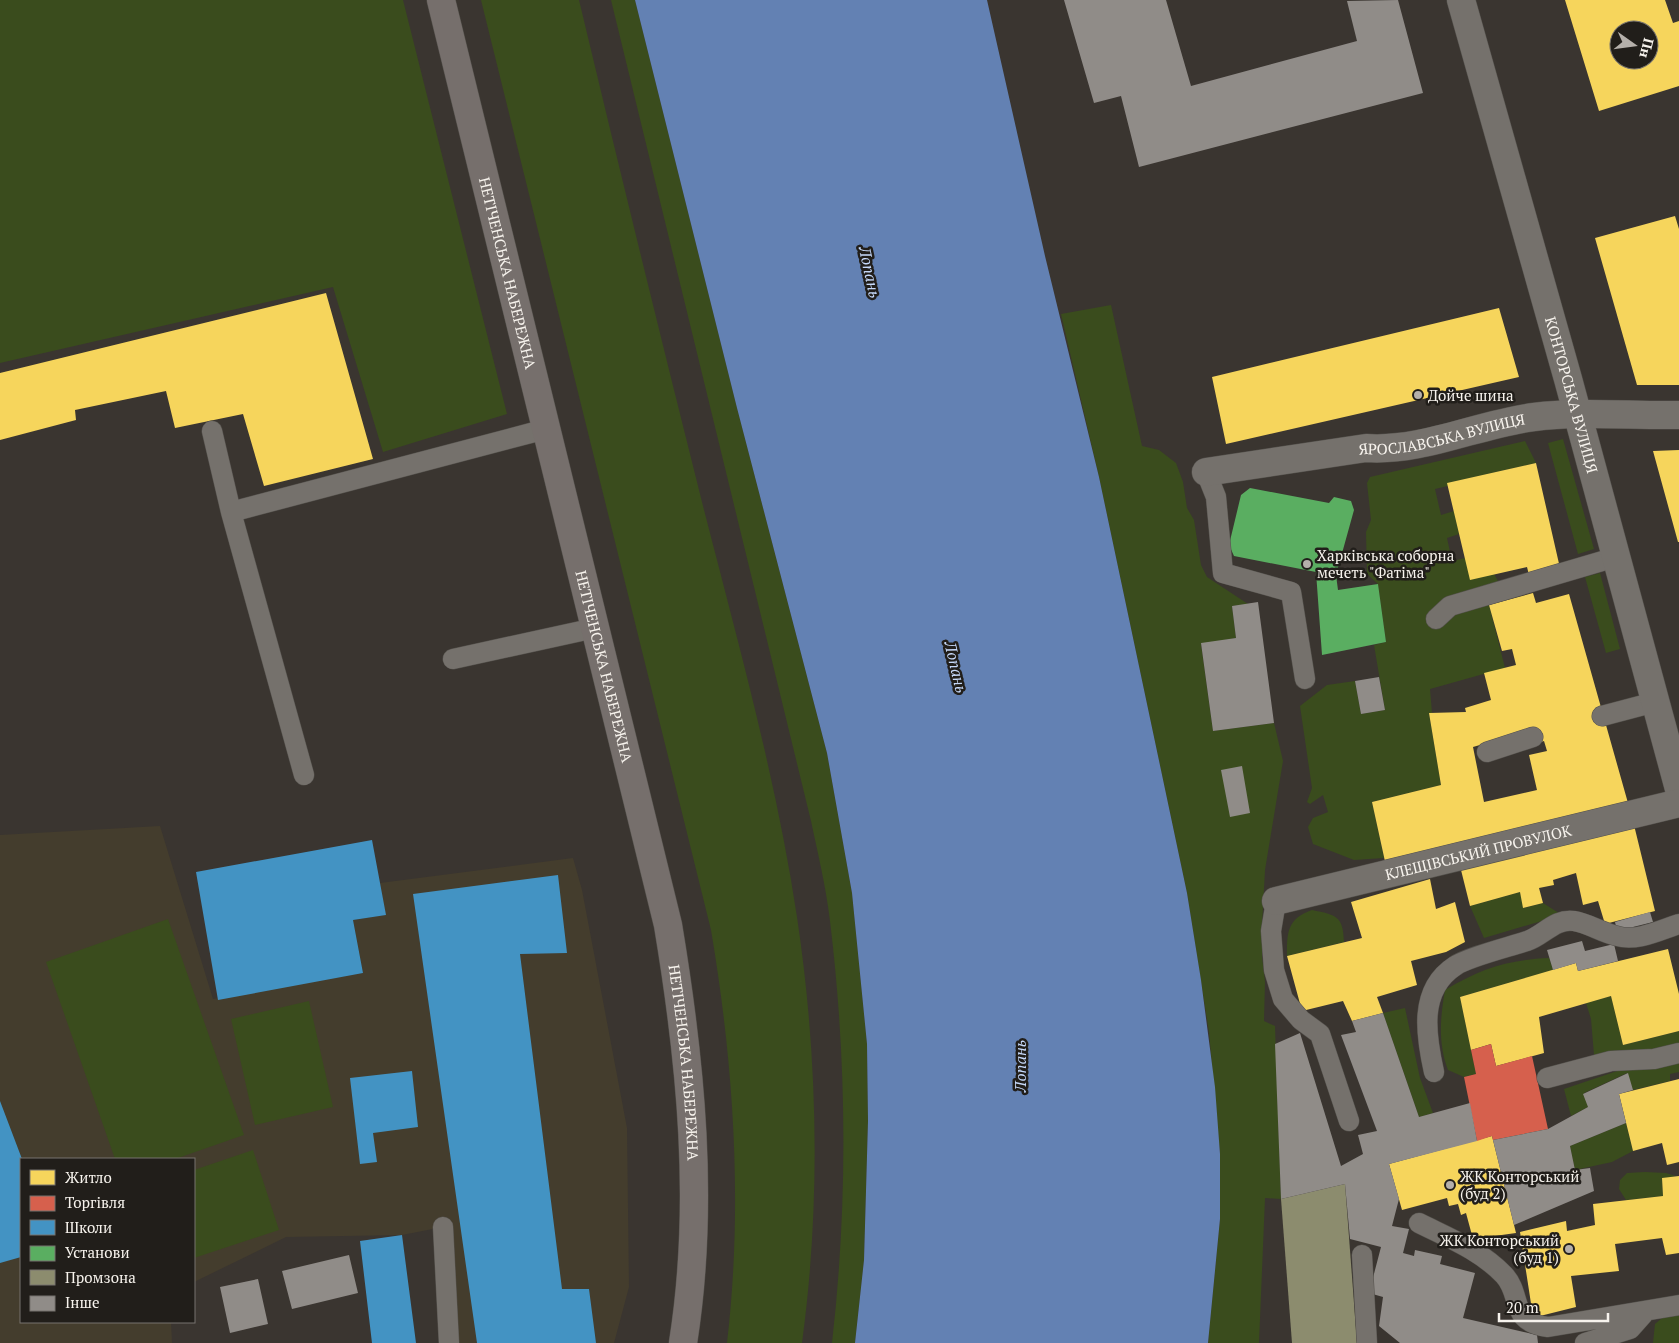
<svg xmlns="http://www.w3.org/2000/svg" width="1679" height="1343" viewBox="0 0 1679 1343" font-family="'PT Serif',serif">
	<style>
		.education { fill: #443d2d }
		.green { fill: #3a4c1d }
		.water { fill: #6381b3 }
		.homes { fill: #f6d55c; fill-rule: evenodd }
		.shops { fill: #d6604d }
		.schools { fill: #4393c3 }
		.public { fill: #5aae61 }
		.industry { fill: #8c8c6e }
		.building { fill: #908c88 }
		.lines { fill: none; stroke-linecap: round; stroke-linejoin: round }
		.lane-casing { stroke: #54514c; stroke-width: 21 }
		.street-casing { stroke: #54514c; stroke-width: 29 }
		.primary-casing { stroke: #54514c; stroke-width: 29 }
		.lane { stroke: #75716c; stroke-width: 20 }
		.street { stroke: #75716c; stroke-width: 28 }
		.primary { stroke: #766f6c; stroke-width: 28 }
		.poi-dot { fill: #b5b0ab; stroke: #211e1a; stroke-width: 2 }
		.labels { text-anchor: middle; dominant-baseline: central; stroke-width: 5; stroke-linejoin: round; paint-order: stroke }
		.street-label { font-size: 15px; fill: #f7f3ed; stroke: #211e1a }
		.poi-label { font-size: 15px; fill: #f7f3ed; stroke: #211e1a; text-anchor: start }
		.water-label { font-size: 16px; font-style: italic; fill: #c6d9fa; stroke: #211e1a }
	</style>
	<rect width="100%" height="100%" fill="#3a3530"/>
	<path class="education" d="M 160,826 L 213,999 L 363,973 L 353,920 L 385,915 L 380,883 L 573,858 L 582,890 L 627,1128 L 629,1287 L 614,1343 L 449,1343 L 443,1227 L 402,1235 L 286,1237 L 194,1282 L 194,1159 L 21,1159 L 21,1322 L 171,1322 L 172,1343 L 0,1343 L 0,835 Z"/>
	<path class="green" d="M 0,0 L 403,0 L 507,414 L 383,452 L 333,287 L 0,363 Z
		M 481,0 L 579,0 C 619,167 660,335 702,502 C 737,639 776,777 797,917 C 818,1057 821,1203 802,1343 L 727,1343 C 743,1205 734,1066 711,930 Z
		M 611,0 L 635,0 L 736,404 L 827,753 L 852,893 L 867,1044 L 868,1121 L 864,1260 L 855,1343 L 832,1343 C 848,1203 847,1061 830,921 C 826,887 818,854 811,821 Z
		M 1111,305 L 1142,446 L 1159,450 L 1176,463 L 1183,482 L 1187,508 L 1194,520 L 1201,565 L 1207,577 L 1248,604 L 1232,606 L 1236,638 L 1201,644 L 1213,731 L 1274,723 L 1283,761 L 1265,870 L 1262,925 L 1262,957 L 1265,982 L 1264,1021 L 1275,1026 L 1281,1199 L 1265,1198 L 1259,1343 L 1208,1343 L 1220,1219 L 1220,1154 L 1209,1032 L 1187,893 L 1099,477 L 1061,314 Z
		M 1563,439 L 1594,549 L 1578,554 L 1548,443 Z
		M 1525,441 L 1536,463 L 1448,483 L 1448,486 L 1435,489 L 1441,515 L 1454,511 L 1459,534 L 1447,538 L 1452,561 L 1465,558 L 1494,574 L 1501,586 L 1489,605 L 1505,668 L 1430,689 L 1432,713 L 1429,713 L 1441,785 L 1372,802 L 1384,858 L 1354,860 L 1313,844 L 1308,827 L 1313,818 L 1328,812 L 1323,795 L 1310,804 L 1307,802 L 1312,788 L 1300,706 L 1327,685 L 1355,681 L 1361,714 L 1385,710 L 1374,645 L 1386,642 L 1378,584 L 1367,574 L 1366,532 L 1371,520 L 1367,483 L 1370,477 Z
		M 1600,573 L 1620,649 L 1606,653 L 1585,577 Z
		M 1520,892 L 1524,908 L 1543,903 L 1562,915 L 1484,938 L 1470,906 Z
		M 1312,910 C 1337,915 1343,916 1344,942 L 1287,956 C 1287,932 1287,919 1312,910 Z
		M 168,919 L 244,1135 L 175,1159 L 115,1159 L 46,962 Z
		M 1549,958 L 1553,970 L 1460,997 L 1476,1074 L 1464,1077 L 1448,1070 C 1438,1043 1440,1019 1445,990 C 1482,968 1507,960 1549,958 Z
		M 1611,996 L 1623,1045 L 1679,1031 L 1679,1046 L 1637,1055 L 1594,1055 L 1591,1019 L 1586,1003 Z
		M 309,1001 L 333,1107 L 255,1125 L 231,1019 Z
		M 1405,1008 L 1420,1078 L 1433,1113 L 1419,1117 L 1383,1013 Z
		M 1679,1060 L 1679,1072 L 1670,1074 L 1670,1081 L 1633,1090 L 1627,1073 L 1584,1093 L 1588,1107 L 1571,1116 L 1564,1089 L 1629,1067 Z
		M 1626,1123 L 1633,1151 L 1612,1162 L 1575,1170 L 1570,1146 Z
		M 253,1150 L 279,1230 L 194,1258 L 194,1170 Z
		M 1645,1172 L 1666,1173 L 1676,1176 L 1662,1179 L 1663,1196 L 1626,1200 L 1619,1189 L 1620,1180 L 1627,1173 Z
		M 1679,1311 L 1679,1343 L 1653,1343 L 1655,1324 L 1668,1313 Z"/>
	<path class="water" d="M 635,0 L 987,0 L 1045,256 L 1099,477 L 1187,893 L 1201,980 L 1215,1087 L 1220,1154 L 1220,1219 L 1208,1343 L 855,1343 L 864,1260 L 868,1121 L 867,1044 L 852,893 L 827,753 L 737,408 Z"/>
	<path class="homes" d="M 1565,0 L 1665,0 L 1673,23 L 1679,21 L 1679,86 L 1599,111 ZM 1619,30 L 1649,30 L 1649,60 L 1619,60 Z
		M 1675,216 L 1679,229 L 1679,385 L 1637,385 L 1595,238 Z
		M 326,293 L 373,459 L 264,486 L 243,414 L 175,428 L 166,391 L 75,410 L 76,420 L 0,440 L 0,373 Z
		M 1499,308 L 1519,377 L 1226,444 L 1212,377 Z
		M 1679,450 L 1679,542 L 1678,542 L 1653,451 Z
		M 1536,463 L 1560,568 L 1529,575 L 1527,567 L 1470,580 L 1447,483 Z
		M 1533,593 L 1536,603 L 1569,594 L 1628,803 L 1386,866 L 1372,802 L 1441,785 L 1429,713 L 1466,712 L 1465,708 L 1491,700 L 1484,673 L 1516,665 L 1512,649 L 1502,651 L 1489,605 ZM 1531,730 L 1535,744 L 1544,741 L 1547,751 L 1529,755 L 1537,790 L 1484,802 L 1473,747 Z
		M 1634,825 L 1655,911 L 1605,924 L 1598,901 L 1583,905 L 1576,873 L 1553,880 L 1554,885 L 1539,888 L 1543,903 L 1523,908 L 1520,892 L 1470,906 L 1461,870 Z
		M 1430,879 L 1436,909 L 1455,902 L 1465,942 L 1446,952 L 1411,961 L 1417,985 L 1377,997 L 1383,1013 L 1352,1021 L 1343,1001 L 1302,1011 L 1287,956 L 1362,938 L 1351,902 Z
		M 1668,949 L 1679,994 L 1679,1031 L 1623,1045 L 1611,996 L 1539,1017 L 1544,1053 L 1496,1066 L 1491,1044 L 1471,1050 L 1460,997 L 1576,963 L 1578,971 Z
		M 1679,1079 L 1679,1162 L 1667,1165 L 1662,1143 L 1633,1151 L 1619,1094 Z
		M 1492,1136 L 1516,1233 L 1473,1239 L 1466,1213 L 1461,1215 L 1458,1204 L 1449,1206 L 1447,1198 L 1402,1210 L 1389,1164 Z
		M 1679,1176 L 1679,1253 L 1666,1255 L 1662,1238 L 1615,1244 L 1619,1271 L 1571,1276 L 1576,1307 L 1540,1316 L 1532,1310 L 1520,1232 L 1566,1221 L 1567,1231 L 1595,1225 L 1593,1204 L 1663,1196 L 1662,1178 Z"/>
	<path class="shops" d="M 1491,1044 L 1496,1066 L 1532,1056 L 1548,1129 L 1493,1140 L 1492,1136 L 1477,1141 L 1464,1077 L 1476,1074 L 1471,1050 Z"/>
	<path class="schools" d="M 372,840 L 386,915 L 353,920 L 363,973 L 218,1000 L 196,872 Z
		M 558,875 L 567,953 L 520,954 L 562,1289 L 589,1289 L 596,1343 L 477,1343 L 413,894 Z
		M 412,1071 L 418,1127 L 373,1133 L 377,1162 L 360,1164 L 350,1078 Z
		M 0,1101 L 22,1159 L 21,1257 L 0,1263 Z
		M 402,1235 L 416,1343 L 372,1343 L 360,1241 Z"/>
	<path class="public" d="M 1250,488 L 1329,503 L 1334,497 L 1351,501 L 1354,510 L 1336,575 L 1338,590 L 1378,584 L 1386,642 L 1322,655 L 1316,572 L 1234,556 L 1229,545 L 1241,495 Z"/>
	<path class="industry" d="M 1345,1184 L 1357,1343 L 1292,1343 L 1281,1199 Z"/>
	<path class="building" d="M 1064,0 L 1166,0 L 1191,86 L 1357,41 L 1347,1 L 1398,0 L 1423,93 L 1139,167 L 1121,96 L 1094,103 Z
		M 1258,602 L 1274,723 L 1213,731 L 1201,643 L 1236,638 L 1232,606 Z
		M 1379,677 L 1385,710 L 1361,714 L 1355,681 Z
		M 1242,766 L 1250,813 L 1230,817 L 1221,770 Z
		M 1650,912 L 1653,922 L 1617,931 L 1615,922 Z
		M 1582,941 L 1585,951 L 1614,944 L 1618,961 L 1578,971 L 1576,963 L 1553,970 L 1547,950 Z
		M 1383,1013 L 1419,1117 L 1470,1103 L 1477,1141 L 1389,1164 L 1399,1199 L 1392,1226 L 1409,1229 L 1403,1253 L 1414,1256 L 1415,1250 L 1442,1256 L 1440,1264 L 1475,1273 L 1463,1318 L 1537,1335 L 1538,1343 L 1400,1343 L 1379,1326 L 1383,1297 L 1369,1293 L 1381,1247 L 1350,1239 L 1345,1184 L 1281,1199 L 1275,1044 L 1300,1033 L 1341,1166 L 1363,1154 L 1358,1135 L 1377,1131 L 1341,1035 L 1356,1032 L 1352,1021 Z
		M 1628,1073 L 1633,1090 L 1619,1094 L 1626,1123 L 1570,1146 L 1575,1170 L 1590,1168 L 1594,1191 L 1514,1225 L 1493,1140 L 1548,1129 L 1588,1107 L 1583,1094 Z
		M 349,1255 L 358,1293 L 292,1309 L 282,1271 Z
		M 258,1279 L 268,1324 L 230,1333 L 220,1287 Z"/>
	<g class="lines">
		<defs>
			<path id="lane" d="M 212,431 L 231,512 L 304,775
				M 1206,472 L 1216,497 L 1223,573 L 1291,592 L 1305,679
				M 231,512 L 546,429
				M 1436,619 L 1450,606 L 1616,557
				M 453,659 L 595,628
				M 1602,716 L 1655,702
				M 1487,752 L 1533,737
				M 1276,901 L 1271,931 L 1274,970 L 1283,999 L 1301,1020 L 1320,1034 L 1349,1121
				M 1434,1072 C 1426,1036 1418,990 1455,966 C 1468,957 1509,947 1527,941 C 1543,936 1555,918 1574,921 C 1588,923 1602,933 1617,936 C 1637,942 1660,930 1679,924
				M 1547,1078 L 1611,1061 L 1654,1059 L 1679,1053
				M 1419,1223 C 1449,1238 1480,1250 1504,1275 C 1523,1295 1508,1322 1548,1327 L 1679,1305
				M 443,1227 L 449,1343
				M 1362,1255 L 1367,1343
				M 1585,1343 L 1630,1329 L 1646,1311"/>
			<g id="street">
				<path id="s1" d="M 1461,0 L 1568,379 L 1679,789"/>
				<path id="s2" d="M 1206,472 L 1366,448 C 1423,452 1478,424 1534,417 C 1581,411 1632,416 1679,415"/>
				<path id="s3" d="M 1276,901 L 1679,803"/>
			</g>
			<g id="primary">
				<path id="s4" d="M 441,0 L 668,925 C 691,1063 705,1204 683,1343"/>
			</g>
		</defs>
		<use href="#lane" class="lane-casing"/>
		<use href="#street" class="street-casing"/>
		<use href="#primary" class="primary-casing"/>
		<use href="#lane" class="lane"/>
		<use href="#street" class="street"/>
		<use href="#primary" class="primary"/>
	</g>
	<g class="poi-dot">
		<circle cx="1418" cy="395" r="5"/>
		<circle cx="1307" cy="564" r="5"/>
		<circle cx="1450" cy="1185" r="5"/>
		<circle cx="1569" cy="1249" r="5"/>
	</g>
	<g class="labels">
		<g class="street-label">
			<text stroke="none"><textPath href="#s4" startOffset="281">НЕТІЧЕНСЬКА НАБЕРЕЖНА</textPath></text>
			<text stroke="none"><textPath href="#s1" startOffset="410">КОНТОРСЬКА ВУЛИЦЯ</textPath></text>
			<text stroke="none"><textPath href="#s2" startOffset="239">ЯРОСЛАВСЬКА ВУЛИЦЯ</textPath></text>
			<text stroke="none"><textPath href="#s4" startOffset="686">НЕТІЧЕНСЬКА НАБЕРЕЖНА</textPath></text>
			<text stroke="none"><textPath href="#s3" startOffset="208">КЛЕЩІВСЬКИЙ ПРОВУЛОК</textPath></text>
			<text stroke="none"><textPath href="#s4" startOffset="1091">НЕТІЧЕНСЬКА НАБЕРЕЖНА</textPath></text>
		</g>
		<g class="poi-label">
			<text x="1428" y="395">Дойче шина</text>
			<text x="1317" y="555">Харківська соборна<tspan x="1317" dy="17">мечеть "Фатіма"</tspan></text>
			<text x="1460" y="1176">ЖК Конторський<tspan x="1460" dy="17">(буд 2)</tspan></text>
			<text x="1559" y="1240" text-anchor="end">ЖК Конторський<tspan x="1559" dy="17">(буд 1)</tspan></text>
		</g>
		<g class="water-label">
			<text transform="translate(870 272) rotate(78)">Лопань</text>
			<text transform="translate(956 667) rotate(77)">Лопань</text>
			<text transform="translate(1020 1066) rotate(-90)">Лопань</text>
		</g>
	</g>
	<rect x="20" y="1158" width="175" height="165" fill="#211e1a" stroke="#77736e"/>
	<rect x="30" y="1170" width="25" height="15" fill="#f6d55c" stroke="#77736e"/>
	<text x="65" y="1183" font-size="15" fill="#f7f3ed">Житло</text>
	<rect x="30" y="1196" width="25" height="15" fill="#d6604d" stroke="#77736e"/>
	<text x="65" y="1208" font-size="15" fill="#f7f3ed">Торгівля</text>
	<rect x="30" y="1220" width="25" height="15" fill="#4393c3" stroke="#77736e"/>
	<text x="65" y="1233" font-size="15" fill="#f7f3ed">Школи</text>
	<rect x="30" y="1246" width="25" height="15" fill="#5aae61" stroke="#77736e"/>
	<text x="65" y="1258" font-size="15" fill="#f7f3ed">Установи</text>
	<rect x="30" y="1270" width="25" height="15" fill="#8c8c6e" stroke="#77736e"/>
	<text x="65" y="1283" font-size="15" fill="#f7f3ed">Промзона</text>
	<rect x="30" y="1296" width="25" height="15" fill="#908c88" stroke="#77736e"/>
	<text x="65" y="1308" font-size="15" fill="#f7f3ed">Інше</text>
	<g transform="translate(1634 45) rotate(104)"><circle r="24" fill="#211e1a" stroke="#77736e"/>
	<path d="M0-4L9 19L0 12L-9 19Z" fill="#b5b0ab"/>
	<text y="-8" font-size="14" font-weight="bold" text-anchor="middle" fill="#f7f3ed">Пн</text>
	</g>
	<path d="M1499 1313v8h109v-8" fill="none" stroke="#f7f3ed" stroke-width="2.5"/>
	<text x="1506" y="1313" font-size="15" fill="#f7f3ed" stroke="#211e1a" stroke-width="4" paint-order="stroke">20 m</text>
</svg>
